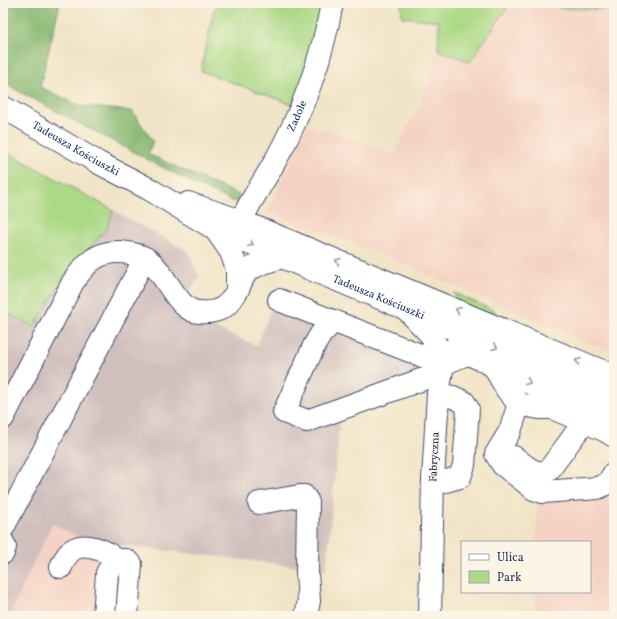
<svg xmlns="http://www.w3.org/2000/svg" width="617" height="619" viewBox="0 0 617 619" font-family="Vollkorn,serif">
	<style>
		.built { fill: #f5d2c3 }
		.industrial { fill: #d1bfbd }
		.green { fill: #acd986; stroke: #648472 }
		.forest { fill: #89b973; stroke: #527468 }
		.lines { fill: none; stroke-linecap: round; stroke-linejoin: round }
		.minor-casing { stroke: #3b4a6d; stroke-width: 24 }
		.major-casing { stroke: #3b4a6d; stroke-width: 24 }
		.minor { stroke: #fff; stroke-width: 22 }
		.major { stroke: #fff; stroke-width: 22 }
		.oneway { stroke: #8d97ae }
		.labels { text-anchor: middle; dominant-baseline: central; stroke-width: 3.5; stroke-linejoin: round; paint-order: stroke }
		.street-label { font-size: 11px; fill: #1b2f5e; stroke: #fcf5e5 }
	</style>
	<rect width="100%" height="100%" fill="#fcf5e5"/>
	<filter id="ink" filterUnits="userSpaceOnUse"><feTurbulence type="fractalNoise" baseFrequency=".025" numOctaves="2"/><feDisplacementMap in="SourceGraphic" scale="8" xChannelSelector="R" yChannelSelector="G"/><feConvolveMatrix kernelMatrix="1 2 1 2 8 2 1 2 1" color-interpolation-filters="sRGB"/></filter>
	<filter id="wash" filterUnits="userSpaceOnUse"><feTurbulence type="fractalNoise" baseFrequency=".012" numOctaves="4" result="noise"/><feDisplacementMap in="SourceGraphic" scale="16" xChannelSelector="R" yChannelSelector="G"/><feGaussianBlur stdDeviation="0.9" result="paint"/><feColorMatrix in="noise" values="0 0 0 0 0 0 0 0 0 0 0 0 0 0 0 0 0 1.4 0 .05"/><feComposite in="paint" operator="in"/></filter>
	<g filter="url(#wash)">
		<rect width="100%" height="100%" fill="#f1e3c5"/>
		<path class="built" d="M 510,3 L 558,3 L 559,8 L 614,10 L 614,353 L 379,254 L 267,211 L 307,125 L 394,153 L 422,101 L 438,50 L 471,62 Z
			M 537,498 L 614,500 L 614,616 L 535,616 L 535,592 L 590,592 L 590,542 L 536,542 Z
			M 52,524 L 89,542 L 103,543 L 97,616 L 10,616 L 34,561 Z"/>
		<path class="industrial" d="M 3,150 L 188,251 L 199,277 L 182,303 L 178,312 L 257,346 L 277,294 L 430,352 L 420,389 L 340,419 L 326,570 L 103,543 L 89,542 L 52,524 L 34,561 L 10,616 L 3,616 Z"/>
		<path class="green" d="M 227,3 L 310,3 L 323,8 L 296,106 L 201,71 L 214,9 Z
			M 401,3 L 510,3 L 470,62 L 438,50 L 439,21 L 402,17 Z
			M 558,3 L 614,3 L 614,10 L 559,8 Z
			M 3,150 L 113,210 L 107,229 L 70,268 L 34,327 L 11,315 L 3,319 Z
			M 454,293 L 495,311 L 493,317 L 457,302 Z"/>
		<path class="forest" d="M 4,3 L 60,3 L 40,87 L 81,106 L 132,111 L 153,141 L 148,154 L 241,196 L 237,203 L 196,185 L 3,83 Z"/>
	</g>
	<g filter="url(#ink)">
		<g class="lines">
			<defs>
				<g id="minor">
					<path id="s1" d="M 241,221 C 250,201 262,184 273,165 C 301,115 322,60 332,3"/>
					<path d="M 215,229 L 231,252 L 237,269 L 237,291"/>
					<path d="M 279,300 L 443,364 L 469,353"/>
					<path d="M 407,310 L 430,334 L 438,348 L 443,364 L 438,394 L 433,480 L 430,616"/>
					<path d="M 334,321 L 321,334 L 314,346 L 284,412 L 307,421 L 440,373"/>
					<path d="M 455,347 L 520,379 L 614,418"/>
					<path d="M 493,365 L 507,390 L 519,404 L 539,408 L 552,408 L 604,430 L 614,436"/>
					<path d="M 519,404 L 510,431 L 496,454 L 503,465 L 534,489 L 543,492 L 598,488 L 608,483 L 614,473"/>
					<path d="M 3,418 L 73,282 C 86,263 97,251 121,252 C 129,253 138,254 145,258 C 165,269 176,311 199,312 C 221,314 230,305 239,287 C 241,282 243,277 246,273 C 254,264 270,261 282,257"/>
					<path d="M 514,457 C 524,464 536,478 549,470 L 584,422"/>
					<path d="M 433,480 L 446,481 L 460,477 L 464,465 L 468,409 L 464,402 L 453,397 L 438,394"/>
					<path d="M 259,503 L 300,496 L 304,496 L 308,502 L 307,572 L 309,601 L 306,616"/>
					<path d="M 3,528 L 145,258"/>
					<path d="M 3,542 L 5,547 L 3,553"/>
					<path d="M 114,560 L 126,560 L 131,564 L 127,616"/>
					<path d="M 61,567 C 69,547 79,543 98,549 C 105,551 111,554 114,560 L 107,573 L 104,616"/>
				</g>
				<g id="major">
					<path id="s2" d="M 3,107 L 99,163 L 149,189 L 215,229 L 614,396"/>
					<path d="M 188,203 L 241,221 L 614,376"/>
				</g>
			</defs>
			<use href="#minor" class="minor-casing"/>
			<use href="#major" class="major-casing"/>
			<use href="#minor" class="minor"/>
			<use href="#major" class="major"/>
		</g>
		<defs><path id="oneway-chevron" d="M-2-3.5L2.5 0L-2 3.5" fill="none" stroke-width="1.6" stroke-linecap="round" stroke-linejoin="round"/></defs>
		<g class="oneway">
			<use href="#oneway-chevron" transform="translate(251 244) rotate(23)"/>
			<use href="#oneway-chevron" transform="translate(338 261) rotate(-158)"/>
			<use href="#oneway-chevron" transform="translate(458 310) rotate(-157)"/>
			<use href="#oneway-chevron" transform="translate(495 347) rotate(23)"/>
			<use href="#oneway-chevron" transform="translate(578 361) rotate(-157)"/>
			<use href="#oneway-chevron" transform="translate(528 382) rotate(22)"/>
		</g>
	</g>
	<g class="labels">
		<g class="street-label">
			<text stroke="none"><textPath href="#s1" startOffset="119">Zadole</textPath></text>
			<text stroke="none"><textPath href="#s2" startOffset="84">Tadeusza Kościuszki</textPath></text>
			<text stroke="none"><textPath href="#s2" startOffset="422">Tadeusza Kościuszki</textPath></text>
			<text transform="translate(435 457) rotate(-87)">Fabryczna</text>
		</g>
	</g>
	<rect width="617" height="619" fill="none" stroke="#fcf5e5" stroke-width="16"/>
	<rect x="461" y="541" width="130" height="52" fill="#fcf5e5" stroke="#a2a6af"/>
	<rect x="469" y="554" width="20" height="6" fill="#ffffff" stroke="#a2a6af"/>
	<text x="497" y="561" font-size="12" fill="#1b2f5e">Ulica</text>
	<rect x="469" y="571" width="20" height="12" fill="#acd986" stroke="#a2a6af"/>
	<text x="497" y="581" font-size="12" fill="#1b2f5e">Park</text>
</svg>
